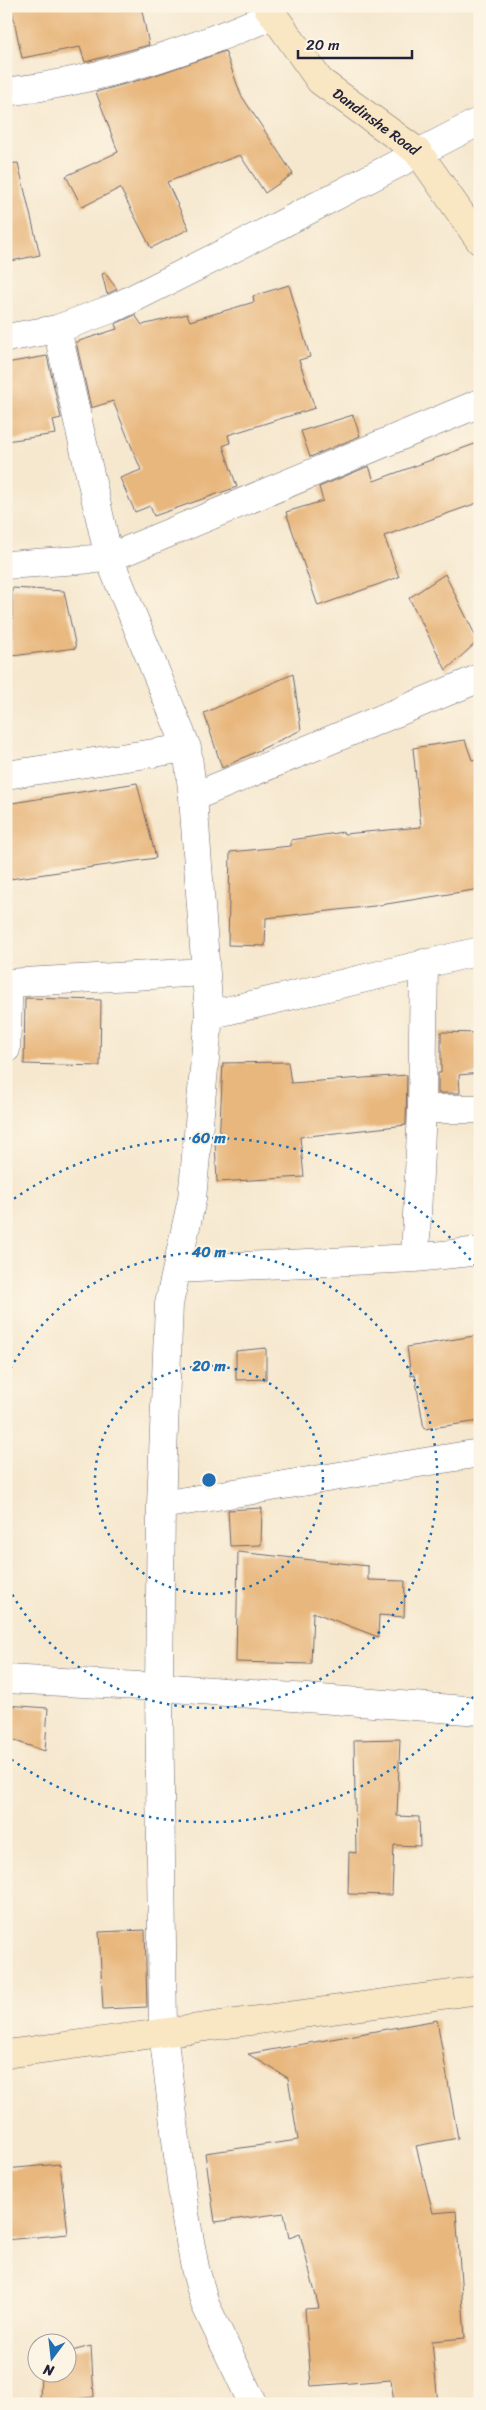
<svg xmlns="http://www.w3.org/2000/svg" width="486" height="2410" viewBox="0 0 486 2410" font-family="Sriracha,sans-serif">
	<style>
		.building { fill: #e8b77e }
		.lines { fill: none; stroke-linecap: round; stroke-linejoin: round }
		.street-casing { stroke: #6c676f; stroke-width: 29 }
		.secondary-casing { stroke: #6c676f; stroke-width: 29 }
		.street { stroke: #fff; stroke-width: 28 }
		.secondary { stroke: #f9e7c3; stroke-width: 28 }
		.ring { fill: none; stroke: #1f6fb2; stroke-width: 2.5; stroke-dasharray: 2.5 5 }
		.labels { text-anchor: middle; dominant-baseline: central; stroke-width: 4; stroke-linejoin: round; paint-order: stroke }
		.street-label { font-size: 15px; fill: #22223b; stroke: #fcf5e5 }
		.centre { fill: #1f6fb2; stroke: #fcf5e5; stroke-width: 2.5 }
		.ring-label { font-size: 15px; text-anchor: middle; font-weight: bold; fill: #1f6fb2; stroke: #fcf5e5; stroke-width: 4; stroke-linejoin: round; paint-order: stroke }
	</style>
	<rect width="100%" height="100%" fill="#fcf5e5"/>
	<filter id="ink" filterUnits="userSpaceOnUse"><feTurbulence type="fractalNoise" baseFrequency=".02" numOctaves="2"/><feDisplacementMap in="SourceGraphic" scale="10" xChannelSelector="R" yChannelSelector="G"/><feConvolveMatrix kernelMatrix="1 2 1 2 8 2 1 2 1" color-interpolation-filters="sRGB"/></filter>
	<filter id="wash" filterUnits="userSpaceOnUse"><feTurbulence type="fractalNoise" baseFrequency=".0096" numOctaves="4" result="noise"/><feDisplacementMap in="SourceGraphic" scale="20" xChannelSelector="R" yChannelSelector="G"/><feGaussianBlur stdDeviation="1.12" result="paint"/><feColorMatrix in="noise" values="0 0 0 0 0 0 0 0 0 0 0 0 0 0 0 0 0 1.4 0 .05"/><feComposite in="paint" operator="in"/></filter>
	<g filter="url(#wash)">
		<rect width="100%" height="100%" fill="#f6e8cf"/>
		<g id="blocks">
			<path class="building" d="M 11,6 L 141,6 L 149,45 L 85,62 L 80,47 L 22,58 Z
				M 225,51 L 241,95 L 293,174 L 265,193 L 240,155 L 167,182 L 189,229 L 151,248 L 120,188 L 82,207 L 66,176 L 118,152 L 96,92 L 147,78 Z
				M 18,163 L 40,255 L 6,262 L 6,164 Z
				M 105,273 L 117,289 L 107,294 L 102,274 Z
				M 289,285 L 310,357 L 299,360 L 315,408 L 228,435 L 230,443 L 223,446 L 237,487 L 154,516 L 150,506 L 135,512 L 120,478 L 141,470 L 113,401 L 91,408 L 76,342 L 117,329 L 115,324 L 135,315 L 142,325 L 187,314 L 190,321 L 254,302 L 253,296 Z
				M 47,356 L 61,418 L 53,420 L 56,434 L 6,441 L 6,363 Z
				M 353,415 L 360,436 L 310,457 L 301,431 Z
				M 480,442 L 480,502 L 384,536 L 399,577 L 318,606 L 286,512 L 323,501 L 319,487 L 369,466 L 374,481 Z
				M 445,574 L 478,641 L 446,670 L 409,598 Z
				M 12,588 L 64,591 L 76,648 L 12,656 Z
				M 293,674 L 301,730 L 222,768 L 204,713 Z
				M 465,740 L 472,760 L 480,758 L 480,889 L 374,906 L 266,918 L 265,946 L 228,945 L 230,852 L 291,846 L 291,840 L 343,832 L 344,834 L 421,827 L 413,748 Z
				M 137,783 L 156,858 L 10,879 L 6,846 L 6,804 Z
				M 25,998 L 101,1000 L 100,1066 L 24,1064 Z
				M 441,1032 L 480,1033 L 480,1073 L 459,1075 L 460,1093 L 438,1093 L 438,1073 L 441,1073 Z
				M 288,1062 L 291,1083 L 407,1075 L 406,1125 L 300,1137 L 304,1177 L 217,1182 L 215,1142 L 219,1142 L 223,1063 Z
				M 480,1335 L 480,1421 L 424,1429 L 415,1375 L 411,1376 L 407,1347 Z
				M 266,1348 L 266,1379 L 236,1380 L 236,1351 Z
				M 262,1508 L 261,1545 L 230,1546 L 228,1510 Z
				M 238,1552 L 368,1566 L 368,1580 L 405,1581 L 404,1617 L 379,1615 L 378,1637 L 313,1612 L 311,1664 L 236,1662 Z
				M 6,1705 L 48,1708 L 45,1751 L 6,1738 Z
				M 400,1739 L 397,1816 L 419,1817 L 420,1846 L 394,1845 L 392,1895 L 348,1894 L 349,1852 L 356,1853 L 354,1740 Z
				M 145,1930 L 147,2007 L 103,2009 L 99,1932 Z
				M 437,2020 L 458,2138 L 416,2146 L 433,2213 L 456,2211 L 465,2338 L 432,2341 L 438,2404 L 394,2404 L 391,2380 L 311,2386 L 305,2309 L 319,2308 L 300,2234 L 289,2238 L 284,2213 L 215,2222 L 205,2153 L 298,2140 L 288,2078 L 248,2054 Z
				M 60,2164 L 68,2234 L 6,2240 L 6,2169 Z
				M 91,2346 L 94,2397 L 40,2402 L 41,2372 L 68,2372 L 68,2352 Z"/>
		</g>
	</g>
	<g filter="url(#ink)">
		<use href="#blocks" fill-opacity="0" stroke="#6c676f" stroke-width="1"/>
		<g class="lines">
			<defs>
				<path id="street" d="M 6,92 C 98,81 188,52 273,15
					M 57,329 L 109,558 L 187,748 L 193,797 L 209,1015 L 192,1199 L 169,1304 L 161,1505 L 159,1687 L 163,2032 L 185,2214 L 195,2268 L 205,2304 L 253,2404
					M 6,338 L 57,329 L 114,308 L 276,227 L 480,121
					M 6,565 L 109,558 L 480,403
					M 6,775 L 187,748
					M 193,797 L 480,678
					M 6,983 L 205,972
					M 209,1015 L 480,951
					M 6,1049 L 9,983
					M 422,1109 L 480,1109
					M 415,1258 L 422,1109 L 424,963
					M 177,1269 L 415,1258 L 480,1251
					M 161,1505 L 480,1453
					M 6,1679 L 159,1687 L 480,1711"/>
				<g id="secondary">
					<path id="s1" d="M 267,6 L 320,81 L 418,152 L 480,241"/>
					<path d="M 6,2054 L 480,1990"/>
				</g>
			</defs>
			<use href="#street" class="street-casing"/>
			<use href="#secondary" class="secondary-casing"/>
			<use href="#street" class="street"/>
			<use href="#secondary" class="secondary"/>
		</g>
	</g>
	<g class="ring">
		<circle cx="209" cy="1480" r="114"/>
		<path d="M7 1375A228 228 0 1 1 7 1585"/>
		<path d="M478 1691A342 342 0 0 1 8 1757M8 1203A342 342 0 0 1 478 1269"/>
	</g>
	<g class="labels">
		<g class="street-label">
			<text stroke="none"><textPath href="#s1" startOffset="161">Dandinshe Road</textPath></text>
		</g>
	</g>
	<circle cx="209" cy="1480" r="8" class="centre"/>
	<g class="ring-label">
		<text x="209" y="1143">60 m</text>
		<text x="209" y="1257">40 m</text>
		<text x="209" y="1371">20 m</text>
	</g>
	<rect width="486" height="2410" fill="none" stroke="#fcf5e5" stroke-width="25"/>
	<g transform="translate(52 2358) rotate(195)"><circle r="24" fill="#fcf5e5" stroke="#a5a1a1"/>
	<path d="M0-4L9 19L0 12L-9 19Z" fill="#1f6fb2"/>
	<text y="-8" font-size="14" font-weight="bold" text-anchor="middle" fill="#22223b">N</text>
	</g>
	<path d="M298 50v8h114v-8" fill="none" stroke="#22223b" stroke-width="2.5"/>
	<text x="306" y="50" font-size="15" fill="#22223b" stroke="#fcf5e5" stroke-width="4" paint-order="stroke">20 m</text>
</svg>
